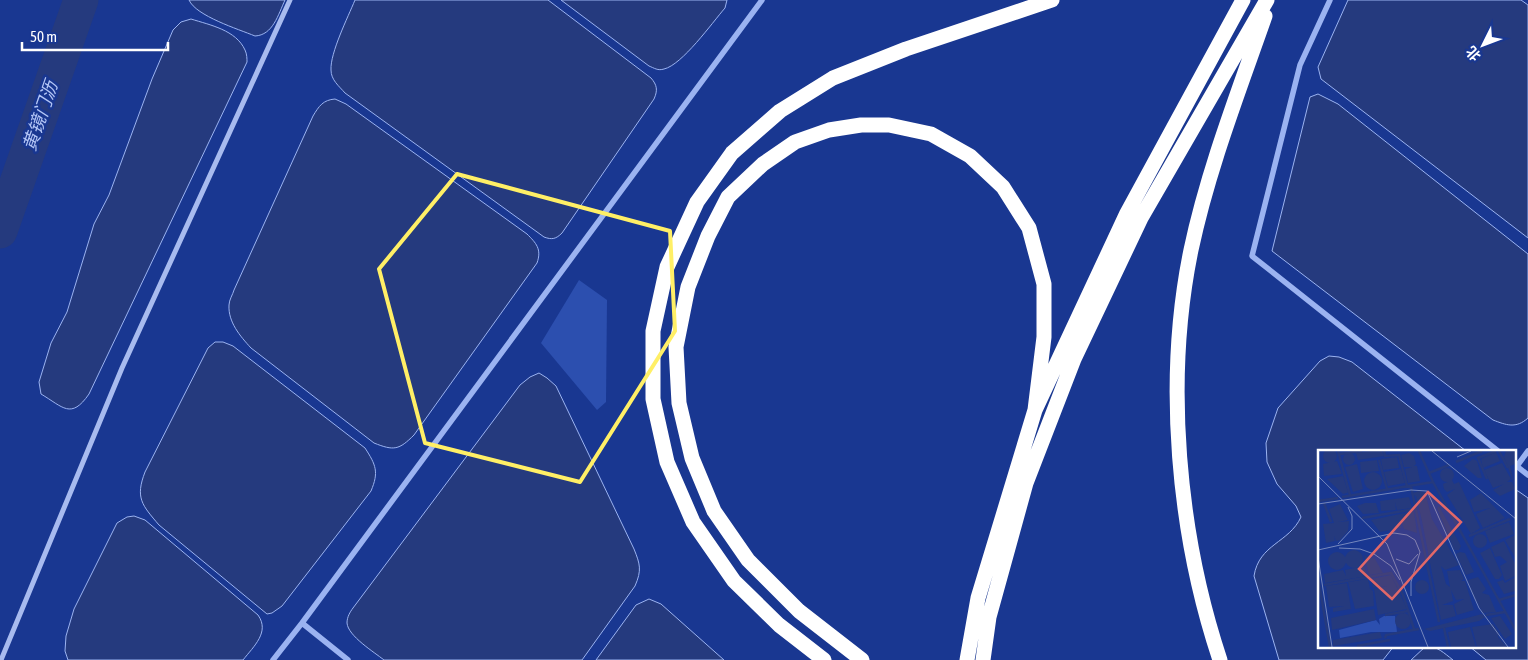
<svg xmlns="http://www.w3.org/2000/svg" width="1528" height="660" viewBox="0 0 1528 660" font-family="'Asap Condensed','Noto Sans SC',sans-serif">
	<style>
		.green { fill: #2c4faf }
		.water { fill: #253a7e; stroke: #9bb3f1 }
		.lines { fill: none; stroke-linecap: round; stroke-linejoin: round }
		.stream { stroke: #9bb3f1; stroke-width: 5.5 }
		.river { stroke: #253a7e; stroke-width: 35 }
		.street { stroke: #a8bbef; stroke-width: 5 }
		.highway { stroke: #fff; stroke-width: 15 }
		.marked { fill: none; stroke: #ffef66; stroke-width: 4; stroke-linejoin: round }
		.labels { text-anchor: middle; dominant-baseline: central; stroke-width: 5; stroke-linejoin: round; paint-order: stroke }
		.water-label { font-size: 18px; font-style: italic; fill: #b4c6f6; stroke: #193791 }
		.inset-river { fill: none; stroke: #253a7e; stroke-width: 2.5 }
		.inset-road { fill: none; stroke: #7587bd; stroke-width: 1 }
		.view { fill: #e26868; fill-opacity: 0.15; stroke: #e26868; stroke-width: 2.5 }
		.inset-edge { fill: none; stroke: #fff; stroke-width: 2.5 }
	</style>
	<rect width="100%" height="100%" fill="#193791"/>
	<path class="green" d="M 579,280 L 607,300 L 606,402 L 597,410 L 541,343 Z"/>
	<path class="water" d="M 189,0 L 285,0 C 278,15 273,35 255,36 C 238,29 196,16 189,0 Z
		M 355,0 L 548,0 L 651,78 C 657,85 658,90 654,99 L 562,233 C 556,239 552,240 544,237 L 345,93 C 339,86 331,80 331,70 C 330,53 348,17 355,0 Z
		M 561,0 L 727,0 L 725,8 C 712,23 682,65 664,69 C 658,71 654,68 649,66 Z
		M 1348,0 L 1521,0 L 1528,5 L 1528,238 L 1321,79 L 1318,67 Z
		M 191,19 C 210,25 236,30 245,50 C 247,54 247,59 247,62 L 89,394 C 71,420 63,407 41,394 L 39,382 L 51,343 L 67,312 L 94,224 L 109,195 L 152,79 L 173,30 L 181,22 Z
		M 1318,94 L 1338,104 L 1528,254 L 1528,418 C 1516,429 1506,425 1493,420 L 1272,251 L 1310,97 Z
		M 335,99 L 346,104 L 527,234 C 536,243 542,249 537,263 L 414,435 C 399,450 394,451 374,443 L 251,348 C 240,336 228,322 229,305 C 229,300 233,294 234,290 L 313,116 C 319,106 323,100 335,99 Z
		M 215,342 L 223,342 L 233,346 L 365,448 C 376,465 379,472 371,491 L 282,606 L 272,613 L 267,614 L 159,525 C 142,505 135,498 145,472 L 208,348 Z
		M 1329,356 L 1339,357 L 1352,362 L 1466,451 L 1319,451 L 1319,646 L 1394,646 L 1383,660 L 1279,660 L 1254,576 C 1259,544 1289,543 1301,517 L 1296,506 L 1277,484 L 1267,462 L 1266,443 L 1278,408 L 1320,361 Z
		M 539,373 L 547,378 L 556,386 L 634,549 C 640,564 642,570 635,586 L 582,660 L 384,660 C 374,652 348,636 347,623 C 347,617 350,612 353,608 L 520,385 L 530,377 Z
		M 1514,490 L 1518,491 L 1528,498 L 1528,660 L 1486,660 L 1469,646 L 1514,646 Z
		M 134,516 L 145,520 L 258,615 C 270,632 254,646 243,660 L 68,660 L 65,651 L 66,636 L 74,609 L 117,523 L 127,517 Z
		M 649,599 L 661,604 L 724,660 L 596,660 L 636,605 Z
		M 1426,646 C 1437,646 1444,653 1453,660 L 1411,660 Z"/>
	<g class="lines">
		<path class="stream" d="M 1330,0 L 1300,65 L 1252,256 L 1498,451
			M 1514,464 L 1528,475
			M 1517,466 L 1528,451
			M 302,623 L 348,660
			M 273,660 L 302,623 L 762,0"/>
		<path class="river" d="M 0,231 L 81,0"/>
		<path class="street" d="M 1,660 L 122,368 L 290,0"/>
		<path class="highway" d="M 824,660 L 779,625 L 734,581 L 693,522 L 667,462 L 653,399 L 653,331 L 667,267 L 697,202 L 732,153 L 780,111 L 833,78 L 906,49 L 1052,0
			M 862,660 L 799,611 L 748,560 L 714,511 L 692,458 L 679,403 L 676,347 L 688,287 L 708,236 L 728,197 L 763,164 L 795,142 L 829,130 L 861,125 L 889,125 L 931,134 L 970,156 L 1003,187 L 1029,228 L 1044,284 L 1044,337 L 1035,410
			M 967,660 L 978,598 L 1035,410 L 1127,213 L 1243,0
			M 983,660 L 989,617 L 1026,483 L 1074,359 L 1141,218 L 1267,0
			M 1220,660 C 1178,534 1164,381 1191,250 C 1208,170 1238,93 1265,16"/>
	</g>
	<path class="marked" d="M 457,174 L 670,231 L 675,331 L 580,482 L 425,443 L 379,269 Z"/>
	<g class="labels">
		<g class="water-label">
			<text transform="translate(40 116) rotate(-71)">黄镜门沥</text>
		</g>
	</g>
	<g transform="translate(1318 450)">
		<rect width="198" height="198" fill="#193791"/>
		<path d="M 66,166 L 77,166 L 79,182 L 53,182 L 22,188 L 21,180 L 58,170 L 62,175 L 61,169 Z" fill="#2c4faf"/>
		<path d="M5 6a7 7 0 1 1 14 0a7 7 0 1 1-14 0ZM 52,1 L 64,1 L 66,6 L 40,10 L 38,3 ZM 197,1 L 197,14 L 192,16 L 197,36 L 186,7 L 188,1 ZM 178,2 L 182,11 L 165,18 L 163,9 ZM25 9a6 6 0 1 1 12 0a6 6 0 1 1-12 0ZM 91,3 L 96,6 L 98,14 L 96,16 L 99,16 L 102,31 L 90,33 L 87,19 L 94,17 L 86,17 L 83,5 ZM 79,7 L 81,18 L 65,20 L 63,9 ZM 155,9 L 159,11 L 164,28 L 160,28 L 146,16 ZM 59,10 L 61,21 L 43,23 L 42,12 ZM 19,11 L 24,24 L 6,26 L 5,14 ZM 184,13 L 193,29 L 189,32 L 194,32 L 197,39 L 182,46 L 175,40 L 186,34 L 175,38 L 166,20 ZM 39,14 L 45,39 L 35,42 L 27,17 ZM122 25a7 7 0 1 1 14 0a7 7 0 1 1-14 0ZM 83,19 L 87,33 L 70,36 L 66,22 ZM46 31a9 9 0 1 1 18 0a9 9 0 1 1-18 0ZM 25,26 L 30,42 L 29,43 L 25,44 L 9,29 ZM 134,30 L 136,34 L 141,32 L 162,78 L 153,84 L 129,45 L 137,39 L 129,42 L 126,39 L 125,34 ZM 100,41 L 107,42 L 114,69 L 141,115 L 127,120 L 123,116 L 128,134 L 132,137 L 129,121 L 142,120 L 146,129 L 143,131 L 147,131 L 156,160 L 139,165 L 136,154 L 146,149 L 138,150 L 133,140 L 135,151 L 124,155 L 135,155 L 138,166 L 123,170 L 104,71 L 98,46 L 93,44 ZM 163,43 L 187,68 L 165,78 L 158,64 L 172,58 L 156,62 L 152,50 ZM 91,47 L 94,58 L 79,60 L 77,52 L 78,60 L 63,61 L 62,51 ZM 47,53 L 58,53 L 61,63 L 45,64 L 39,56 ZM 22,54 L 30,70 L 20,72 L 31,71 L 30,81 L 22,90 L 18,91 L 16,86 L 17,91 L 8,93 L 5,74 L 16,73 L 11,59 ZM 121,56 L 143,96 L 141,100 L 136,100 L 119,58 ZM 96,61 L 99,83 L 86,79 L 83,70 L 83,78 L 62,82 L 53,70 ZM 191,72 L 196,84 L 172,93 L 167,81 ZM155 91a7 7 0 1 1 14 0a7 7 0 1 1-14 0ZM 197,85 L 198,86 L 197,107 L 187,90 ZM 186,91 L 198,116 L 197,126 L 187,131 L 182,116 L 189,112 L 182,106 L 177,107 L 173,97 ZM 172,98 L 184,125 L 181,129 L 177,129 L 162,103 ZM27 109a9 9 0 1 1 18 0a9 9 0 1 1-18 0ZM10 111a9 9 0 1 1 18 0a9 9 0 1 1-18 0ZM 142,102 L 147,103 L 156,122 L 148,125 L 138,104 ZM 46,105 L 57,109 L 65,123 L 51,125 ZM 46,116 L 50,126 L 7,133 L 6,124 L 25,120 L 28,126 L 27,120 ZM 73,125 L 89,159 L 60,165 L 56,139 L 69,136 L 55,138 L 53,129 ZM 160,127 L 168,139 L 164,143 L 171,145 L 178,162 L 165,163 L 155,145 L 150,130 ZM 197,127 L 197,141 L 186,144 L 179,132 L 185,130 L 187,133 ZM 50,129 L 52,139 L 55,141 L 56,156 L 37,159 L 30,132 ZM97 137a7 7 0 1 1 14 0a7 7 0 1 1-14 0ZM 29,133 L 33,159 L 15,162 L 15,158 L 26,156 L 11,157 L 8,136 ZM 56,159 L 58,170 L 14,180 L 13,168 ZM77 171a8 8 0 1 1 16 0a8 8 0 1 1-16 0ZM 164,164 L 167,167 L 161,171 L 112,181 L 106,179 ZM 182,166 L 194,184 L 187,189 L 173,168 ZM 175,174 L 181,183 L 180,187 L 189,197 L 159,197 L 154,177 ZM 152,177 L 158,197 L 133,197 L 130,182 ZM 62,182 L 64,188 L 15,196 L 15,190 Z" fill="#253a7e"/>
		<path class="inset-river" d="M 20,1 L 32,45M 66,1 L 67,6 L 81,5 L 89,36M 101,1 L 115,32 L 198,181M 181,1 L 190,18M 22,4 L 44,1M 61,10 L 69,39M 138,12 L 164,1M 111,23 L 131,15M 169,29 L 160,8 L 178,1M 93,36 L 121,172M 24,47 L 115,32M 0,51 L 20,48M 6,53 L 13,72M 44,68 L 97,59M 151,86 L 192,69M 0,128 L 12,197M 6,135 L 73,123 L 85,145 L 96,179M 181,150 L 198,145M 67,165 L 90,161M 168,165 L 187,162M 126,178 L 130,197M 67,188 L 68,185 L 101,179M 39,196 L 72,190"/>
		<path class="inset-road" d="M 114,1 L 198,69M 139,7 L 153,1M 0,26 L 69,94 L 110,197M 0,54 L 93,40 L 109,41 L 161,158 L 190,197M 20,94 L 34,79 L 34,66 L 30,57M 21,98 L 42,99 L 56,104 L 73,116 L 82,130M 0,100 L 76,83 L 89,85 L 97,90 L 102,102 L 93,132 L 93,146M 0,107 L 14,197M 78,109 L 91,114 L 100,104"/>
		<path class="view" d="M 110,42 L 143,72 L 74,149 L 41,119 Z"/>
		<rect width="198" height="198" class="inset-edge"/>
	</g>
	<g transform="translate(1483 45) rotate(228)" stroke="#193791" stroke-width="4" paint-order="stroke">
	<path d="M0-4L9 19L0 12L-9 19Z" fill="#ffffff"/>
	<text y="-8" font-size="14" font-weight="bold" text-anchor="middle" fill="#ffffff">北</text>
	</g>
	<path d="M22 42v8h146v-8" fill="none" stroke="#ffffff" stroke-width="2.5"/>
	<text x="30" y="42" font-size="15" fill="#ffffff" stroke="#193791" stroke-width="4" paint-order="stroke">50 m</text>
</svg>
